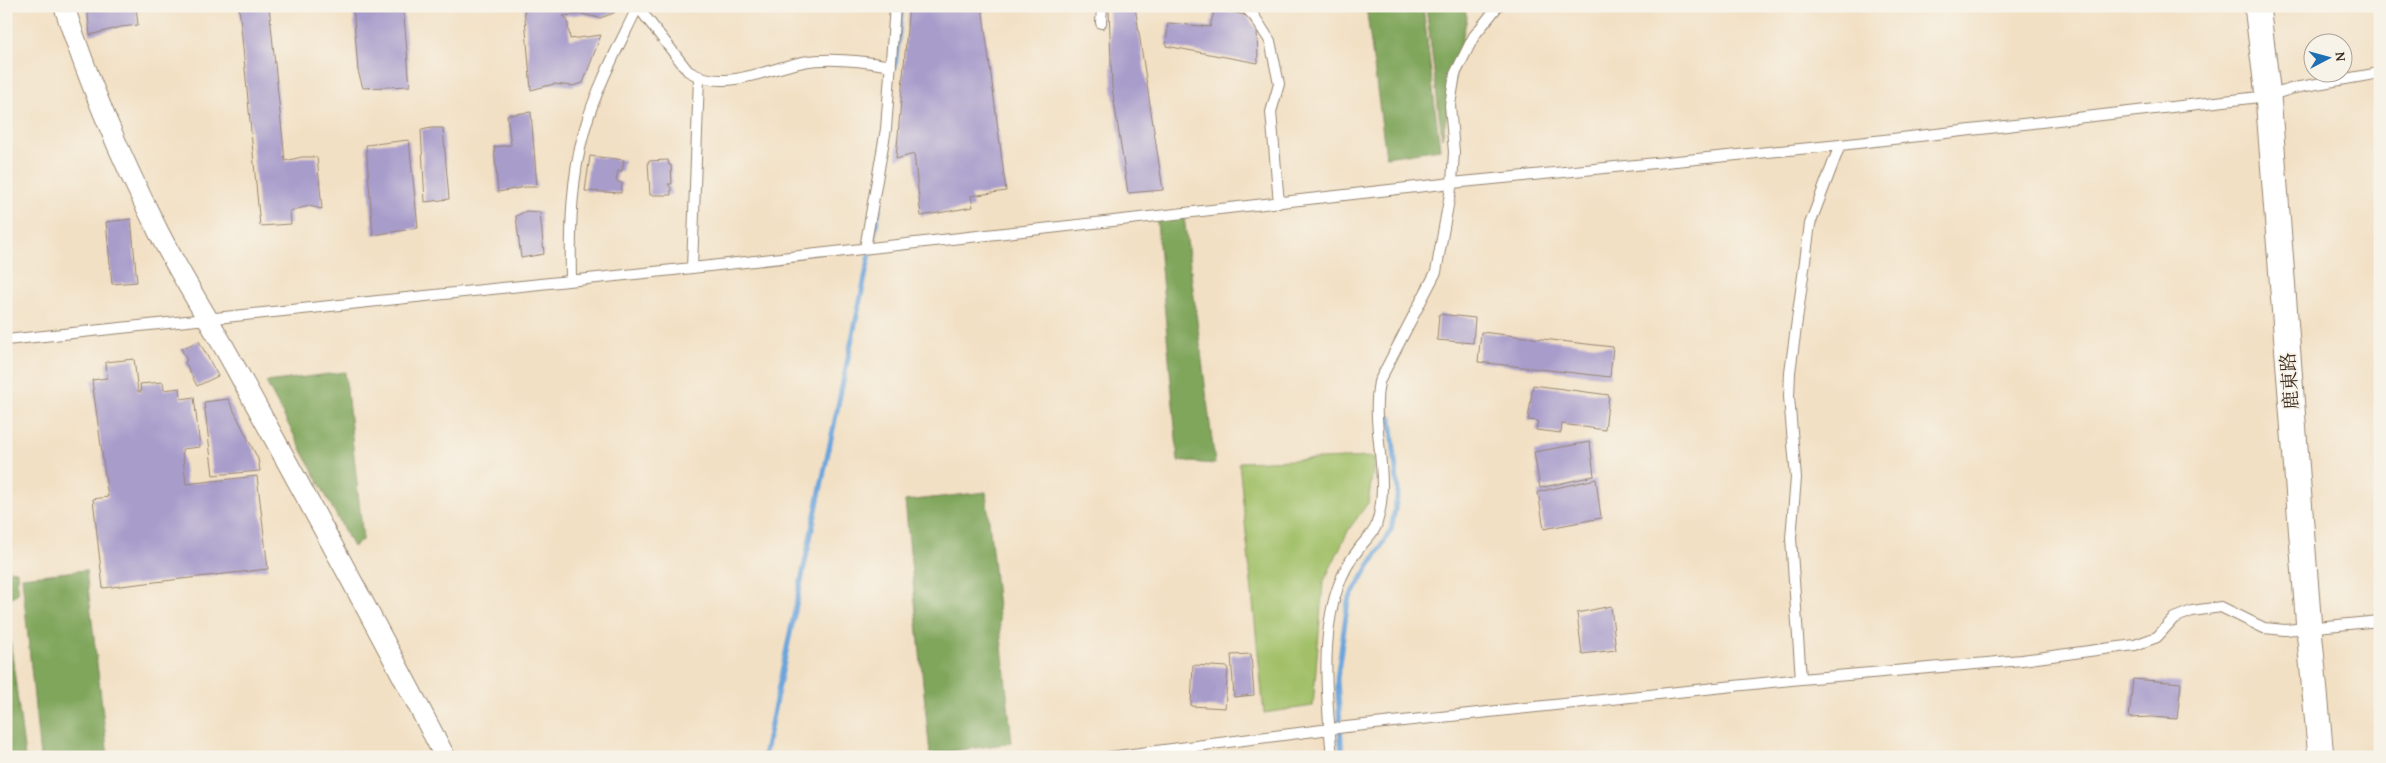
<svg xmlns="http://www.w3.org/2000/svg" width="2386" height="763" viewBox="0 0 2386 763" font-family="'Gentium Book Plus','Noto Serif TC',serif">
	<style>
		.green { fill: #a1c068; stroke: #6e7543 }
		.forest { fill: #80a65c; stroke: #5e683d }
		.lines { fill: none; stroke-linecap: round; stroke-linejoin: round }
		.stream { stroke: #6ca5db; stroke-width: 5 }
		.building { fill: #a89ccb }
		.service-casing { stroke: #968571; stroke-width: 12 }
		.minor-casing { stroke: #968571; stroke-width: 22 }
		.tertiary-casing { stroke: #968571; stroke-width: 27 }
		.service { stroke: #fff; stroke-width: 10 }
		.minor { stroke: #fff; stroke-width: 20 }
		.tertiary { stroke: #fff; stroke-width: 25 }
		.labels { text-anchor: middle; dominant-baseline: central; stroke-width: 4; stroke-linejoin: round; paint-order: stroke }
		.street-label { font-size: 19px; fill: #3b2a1e; stroke: #f7f3e8 }
	</style>
	<rect width="100%" height="100%" fill="#f7f3e8"/>
	<filter id="ink" filterUnits="userSpaceOnUse"><feTurbulence type="fractalNoise" baseFrequency=".02" numOctaves="2"/><feDisplacementMap in="SourceGraphic" scale="10" xChannelSelector="R" yChannelSelector="G"/><feConvolveMatrix kernelMatrix="1 2 1 2 8 2 1 2 1" color-interpolation-filters="sRGB"/></filter>
	<filter id="wash" filterUnits="userSpaceOnUse"><feTurbulence type="fractalNoise" baseFrequency=".0096" numOctaves="4" result="noise"/><feDisplacementMap in="SourceGraphic" scale="20" xChannelSelector="R" yChannelSelector="G"/><feGaussianBlur stdDeviation="1.12" result="paint"/><feColorMatrix in="noise" values="0 0 0 0 0 0 0 0 0 0 0 0 0 0 0 0 0 1.4 0 .05"/><feComposite in="paint" operator="in"/></filter>
	<g filter="url(#wash)">
		<rect width="100%" height="100%" fill="#f2e0c4"/>
		<path class="green" d="M 1375,457 L 1368,503 L 1349,529 L 1323,583 L 1313,706 L 1264,713 L 1239,462 Z"/>
		<path class="forest" d="M 1366,6 L 1423,6 L 1440,149 L 1386,157 Z
			M 1426,6 L 1464,6 L 1467,17 L 1442,138 Z
			M 1184,217 L 1215,464 L 1178,461 L 1157,222 Z
			M 345,372 L 363,539 L 353,547 L 266,382 Z
			M 986,492 L 1012,743 L 930,754 L 905,501 Z
			M 6,570 L 17,571 L 18,593 L 6,601 Z
			M 86,570 L 108,757 L 40,757 L 22,577 Z
			M 6,607 L 25,757 L 6,757 Z"/>
		<g class="lines">
			<path class="stream" d="M 895,67 L 902,6
				M 764,757 L 879,211 L 884,169
				M 1342,757 L 1337,679 L 1348,601 L 1391,530 L 1398,492 L 1391,418"/>
		</g>
		<g id="blocks">
			<path class="building" d="M 87,6 L 136,6 L 138,25 L 121,27 L 90,35 Z
				M 239,6 L 269,6 L 285,161 L 302,157 L 317,157 L 322,209 L 309,206 L 290,211 L 291,224 L 260,226 Z
				M 353,6 L 403,6 L 410,86 L 363,88 L 358,71 Z
				M 524,6 L 618,6 L 614,13 L 600,18 L 581,14 L 563,16 L 567,19 L 570,39 L 601,35 L 583,83 L 572,86 L 554,84 L 531,90 Z
				M 909,6 L 982,6 L 1006,191 L 971,196 L 973,207 L 921,216 L 914,154 L 896,159 Z
				M 1135,7 L 1163,190 L 1128,193 L 1112,87 L 1109,9 Z
				M 1215,7 L 1247,16 L 1257,30 L 1258,63 L 1166,46 L 1168,23 L 1210,27 Z
				M 531,112 L 537,187 L 525,187 L 498,192 L 494,147 L 511,145 L 507,115 Z
				M 432,128 L 443,128 L 449,199 L 425,202 L 421,130 Z
				M 409,140 L 418,228 L 373,235 L 366,145 Z
				M 590,156 L 624,160 L 622,171 L 618,171 L 616,181 L 622,183 L 621,193 L 585,191 Z
				M 668,160 L 669,165 L 671,165 L 672,184 L 668,184 L 671,188 L 671,195 L 650,195 L 648,161 Z
				M 526,211 L 540,212 L 544,254 L 521,258 L 516,216 Z
				M 131,219 L 137,282 L 112,284 L 106,222 Z
				M 1439,314 L 1475,318 L 1473,343 L 1437,340 Z
				M 1481,332 L 1613,347 L 1610,377 L 1478,362 Z
				M 199,341 L 218,376 L 197,386 L 185,362 L 187,360 L 181,349 Z
				M 134,359 L 138,392 L 141,392 L 140,384 L 163,382 L 164,390 L 180,388 L 181,399 L 194,397 L 200,447 L 182,449 L 186,484 L 257,476 L 268,569 L 103,588 L 93,499 L 108,497 L 92,380 L 107,378 L 106,362 Z
				M 1533,385 L 1609,395 L 1605,430 L 1562,424 L 1561,433 L 1536,430 L 1538,421 L 1528,420 Z
				M 228,399 L 258,459 L 260,471 L 213,475 L 204,402 Z
				M 1590,442 L 1594,476 L 1540,488 L 1534,452 Z
				M 1596,479 L 1601,518 L 1544,529 L 1538,492 Z
				M 1611,606 L 1616,650 L 1582,654 L 1577,613 Z
				M 1251,654 L 1254,695 L 1234,697 L 1231,655 Z
				M 1193,665 L 1228,667 L 1225,708 L 1191,706 Z
				M 2133,679 L 2181,683 L 2177,719 L 2152,717 L 2129,718 Z"/>
		</g>
	</g>
	<g filter="url(#ink)">
		<use href="#blocks" fill-opacity="0" stroke="#968571" stroke-width="1"/>
		<g class="lines">
			<defs>
				<path id="service" d="M 1244,6 L 1254,16 L 1270,41 L 1279,84 L 1271,112 L 1279,203
					M 638,7 L 688,71 C 723,93 766,69 803,62 C 831,57 863,61 891,66
					M 1101,23 L 1102,6
					M 865,248 L 886,129 L 895,6
					M 692,268 L 699,78
					M 571,279 C 570,228 571,177 585,128 C 597,86 619,46 638,6
					M 6,340 L 692,268 L 1452,183 L 1840,145 L 2268,96 L 2294,88 L 2380,73
					M 1801,679 L 1791,538 L 1796,478 L 1789,397 L 1790,372 L 1810,224 L 1840,145
					M 1109,757 L 1346,727 L 1801,679 L 2022,660 L 2104,649 L 2135,645 L 2157,637 L 2174,618 L 2192,611 L 2221,607 L 2264,628 L 2285,630 L 2380,621
					M 1332,757 C 1327,703 1320,638 1338,587 C 1342,575 1350,560 1358,550 C 1363,542 1373,534 1376,526 C 1392,478 1370,429 1379,382 L 1436,272 L 1452,183 L 1454,152 L 1450,105 L 1455,74 L 1474,36 L 1498,6"/>
				<path id="minor" d="M 64,6 C 89,84 122,160 159,233 C 182,278 210,321 234,365 C 305,495 377,625 445,757"/>
				<path id="tertiary" d="M 2257,6 L 2268,96 L 2309,629 L 2321,757"/>
			</defs>
			<use href="#service" class="service-casing"/>
			<use href="#minor" class="minor-casing"/>
			<use href="#tertiary" class="tertiary-casing"/>
			<use href="#service" class="service"/>
			<use href="#minor" class="minor"/>
			<use href="#tertiary" class="tertiary"/>
		</g>
	</g>
	<g class="labels">
		<g class="street-label">
			<text transform="translate(2289 381) rotate(-94)">鹿東路</text>
		</g>
	</g>
	<rect width="2386" height="763" fill="none" stroke="#f7f3e8" stroke-width="25"/>
	<g transform="translate(2328 58) rotate(84)"><circle r="24" fill="#f7f3e8" stroke="#aca397"/>
	<path d="M0-4L9 19L0 12L-9 19Z" fill="#1f6fb2"/>
	<text y="-8" font-size="14" font-weight="bold" text-anchor="middle" fill="#3b2a1e">N</text>
	</g>
</svg>
